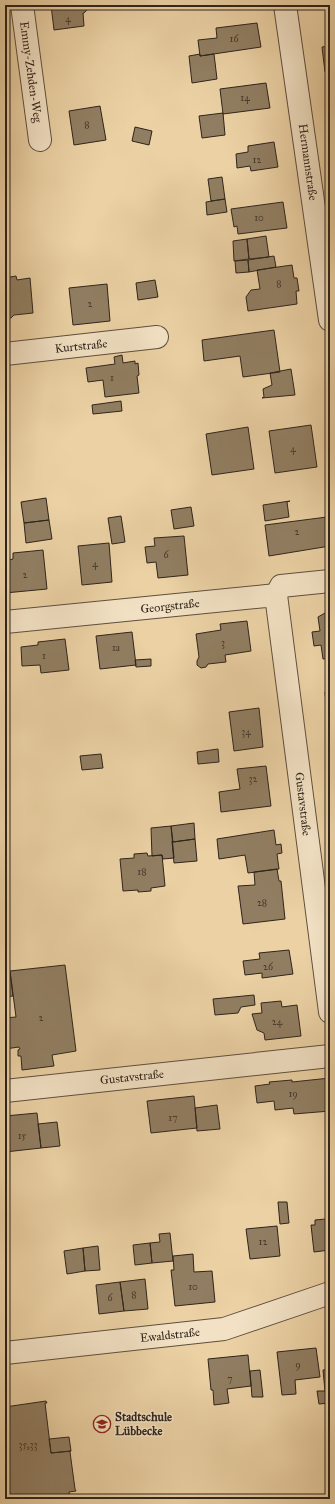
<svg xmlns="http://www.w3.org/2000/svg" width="335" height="1504" viewBox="0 0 335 1504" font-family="'IM FELL Great Primer',serif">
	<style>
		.building { fill: #917e62; stroke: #2f241b }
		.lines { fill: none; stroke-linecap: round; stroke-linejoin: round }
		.street-casing { stroke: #5e4f3d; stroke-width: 24 }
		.street { stroke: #f2e1c4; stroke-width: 22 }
		.labels { text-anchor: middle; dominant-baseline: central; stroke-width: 3; stroke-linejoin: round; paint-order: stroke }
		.number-label { font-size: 10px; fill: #483a2d }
		.street-label { font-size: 12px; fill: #2f241b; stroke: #f2e1c4 }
		.poi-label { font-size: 12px; font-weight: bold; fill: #2f241b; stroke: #f2e1c4; text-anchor: start }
	</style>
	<rect width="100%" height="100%" fill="#ebd1a4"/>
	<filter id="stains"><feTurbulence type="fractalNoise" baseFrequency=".005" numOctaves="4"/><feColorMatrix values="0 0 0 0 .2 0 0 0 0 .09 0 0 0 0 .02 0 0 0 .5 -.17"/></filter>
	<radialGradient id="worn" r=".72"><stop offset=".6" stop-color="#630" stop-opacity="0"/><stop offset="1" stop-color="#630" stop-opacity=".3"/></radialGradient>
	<path class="building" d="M 51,5 L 86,5 L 87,10 L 84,13 L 83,13 L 84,26 L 54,30 Z
		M 257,23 L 261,47 L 200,56 L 198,40 L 217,38 L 216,28 Z
		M 330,46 L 330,71 L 325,72 L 322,47 Z
		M 200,54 L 200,56 L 214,54 L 217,79 L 192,83 L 189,56 Z
		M 266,83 L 270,108 L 223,114 L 220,89 Z
		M 100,106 L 106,140 L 74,145 L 69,111 Z
		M 223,113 L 225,135 L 202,138 L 199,116 Z
		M 135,127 L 152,131 L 149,145 L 132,141 Z
		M 274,142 L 278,167 L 251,171 L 250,166 L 237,168 L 236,154 L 248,152 L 248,146 Z
		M 222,177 L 225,199 L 211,201 L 208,179 Z
		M 225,199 L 227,212 L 207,215 L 206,202 Z
		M 283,202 L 287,228 L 238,234 L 237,226 L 234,227 L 231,209 Z
		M 266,236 L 269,257 L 249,259 L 247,239 Z
		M 247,239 L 249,259 L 234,261 L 233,241 Z
		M 274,256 L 276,267 L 249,272 L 248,260 Z
		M 248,260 L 249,272 L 236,273 L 235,261 Z
		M 292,265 L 294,278 L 297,278 L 299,291 L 296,291 L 297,304 L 248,311 L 246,297 L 251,290 L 260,289 L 257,270 Z
		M 16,276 L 17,280 L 30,278 L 33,313 L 14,315 L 11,318 L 5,319 L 5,278 Z
		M 155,280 L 158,297 L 138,300 L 136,283 Z
		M 107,284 L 110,321 L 73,325 L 69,288 Z
		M 274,330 L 280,372 L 243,377 L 240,356 L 204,361 L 202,340 Z
		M 122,355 L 123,363 L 135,361 L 135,364 L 138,363 L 139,375 L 137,376 L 139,393 L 105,397 L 103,380 L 88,382 L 86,368 L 115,364 L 114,357 Z
		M 291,369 L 295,395 L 262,398 L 264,397 L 263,389 L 272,385 L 270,373 Z
		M 121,401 L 122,411 L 93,414 L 92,405 Z
		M 311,425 L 317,467 L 275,473 L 269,431 Z
		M 248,427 L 254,469 L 212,475 L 206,434 Z
		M 46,498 L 49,520 L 24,523 L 21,502 Z
		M 290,501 L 287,502 L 289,517 L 265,521 L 263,505 Z
		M 191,507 L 194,526 L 174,529 L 171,510 Z
		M 121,516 L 125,542 L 112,544 L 108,518 Z
		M 327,517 L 330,546 L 269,556 L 265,525 Z
		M 49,520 L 52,539 L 26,543 L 24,523 Z
		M 184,536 L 188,575 L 158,578 L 156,562 L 147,563 L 145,547 L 155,546 L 154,538 Z
		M 109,543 L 112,582 L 82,585 L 78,546 Z
		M 43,550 L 47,589 L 5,593 L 5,561 L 13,559 L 13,553 Z
		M 325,613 L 330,614 L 330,658 L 323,659 L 321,645 L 314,646 L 312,632 L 320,631 L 318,617 Z
		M 247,621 L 251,651 L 225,655 L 226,662 L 208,664 L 206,667 L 201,668 L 197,665 L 197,661 L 199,657 L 196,634 L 221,630 L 220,624 Z
		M 132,632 L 136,665 L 100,669 L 96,636 Z
		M 65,639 L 69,670 L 41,673 L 40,665 L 22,666 L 21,647 L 38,645 L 38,642 Z
		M 151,659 L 151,666 L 136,667 L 135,660 Z
		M 325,692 L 330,692 L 330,714 L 327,714 Z
		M 259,708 L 263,747 L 234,751 L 229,712 Z
		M 218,749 L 219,762 L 198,764 L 197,752 Z
		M 101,754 L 103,768 L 82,770 L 80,756 Z
		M 266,766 L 271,806 L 221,812 L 219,792 L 240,789 L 237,769 Z
		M 194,823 L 195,839 L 173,842 L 171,826 Z
		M 171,826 L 174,858 L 163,859 L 162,855 L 152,856 L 151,828 Z
		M 274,830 L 276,845 L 281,844 L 282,853 L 277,854 L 279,869 L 248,873 L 245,855 L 219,859 L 217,839 Z
		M 195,839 L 197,861 L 174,863 L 172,841 L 173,842 Z
		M 147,853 L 148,856 L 162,855 L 165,886 L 151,888 L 151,891 L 138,892 L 138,890 L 123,891 L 120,859 L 134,858 L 134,854 Z
		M 277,869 L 279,881 L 281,881 L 285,919 L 243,924 L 238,886 L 255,885 L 254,872 Z
		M 289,950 L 293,974 L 262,978 L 262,973 L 245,975 L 243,961 L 260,959 L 259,953 Z
		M 65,965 L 76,1051 L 52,1055 L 54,1066 L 22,1070 L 21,1056 L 18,1056 L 18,1050 L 20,1049 L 19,1047 L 5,1049 L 5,1018 L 16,1017 L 10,971 Z
		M 5,972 L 10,972 L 13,996 L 5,997 Z
		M 254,995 L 255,1005 L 241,1007 L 238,1013 L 215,1015 L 213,999 Z
		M 281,1001 L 282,1007 L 297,1005 L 301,1036 L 265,1040 L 264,1033 L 257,1030 L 252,1014 L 262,1013 L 261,1003 Z
		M 330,1078 L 330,1111 L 294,1114 L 293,1108 L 275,1110 L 274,1101 L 257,1103 L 255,1086 L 270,1084 L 269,1082 L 292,1080 L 292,1082 Z
		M 194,1096 L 197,1128 L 151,1133 L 147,1101 Z
		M 217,1105 L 220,1129 L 197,1131 L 195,1108 Z
		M 37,1113 L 41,1148 L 5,1152 L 5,1116 Z
		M 57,1122 L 60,1146 L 41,1148 L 38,1124 Z
		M 278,1202 L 287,1202 L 289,1223 L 280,1224 Z
		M 326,1219 L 327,1223 L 330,1223 L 330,1250 L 314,1252 L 311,1225 L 315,1225 L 315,1220 Z
		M 277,1226 L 280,1256 L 250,1259 L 246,1229 Z
		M 170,1233 L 173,1261 L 152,1263 L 150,1243 L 160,1242 L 159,1234 Z
		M 150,1243 L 152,1263 L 135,1265 L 133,1245 Z
		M 98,1246 L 100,1270 L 85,1271 L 83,1248 Z
		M 83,1248 L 85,1271 L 67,1274 L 64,1251 Z
		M 193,1254 L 194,1272 L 212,1271 L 215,1302 L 175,1306 L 171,1270 L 174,1270 L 173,1256 Z
		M 145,1279 L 148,1309 L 124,1311 L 120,1282 Z
		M 120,1282 L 124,1311 L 99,1314 L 96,1285 Z
		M 316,1348 L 320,1377 L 295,1380 L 296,1394 L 282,1395 L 277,1352 Z
		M 248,1355 L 251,1386 L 227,1389 L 229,1403 L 214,1405 L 213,1390 L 211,1390 L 208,1359 Z
		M 330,1369 L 330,1403 L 319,1404 L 317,1391 L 325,1391 L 323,1370 Z
		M 260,1370 L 263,1397 L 252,1397 L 250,1371 Z
		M 46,1401 L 47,1403 L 45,1403 L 51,1453 L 71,1451 L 70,1452 L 75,1489 L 76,1491 L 69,1492 L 70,1499 L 7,1499 L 9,1499 L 5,1473 L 5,1407 Z
		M 69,1437 L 71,1451 L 51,1453 L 49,1439 Z"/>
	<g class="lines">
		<defs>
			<path id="street" d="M 22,5 L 40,140
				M 285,5 L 330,320
				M 5,354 L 157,337
				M 276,595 L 330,1012
				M 276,595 L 281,586 L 330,581
				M 5,622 L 276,595
				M 5,1091 L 330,1056
				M 5,1353 L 224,1329 L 330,1293"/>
		</defs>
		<use href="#street" class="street-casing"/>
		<use href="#street" class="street"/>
	</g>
	<defs>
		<symbol id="school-ring" viewBox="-11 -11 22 22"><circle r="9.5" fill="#f2e1c4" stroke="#8f2418" stroke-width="1.5"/><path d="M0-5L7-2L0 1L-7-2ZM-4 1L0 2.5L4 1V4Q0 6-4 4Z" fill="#8f2418"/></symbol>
	</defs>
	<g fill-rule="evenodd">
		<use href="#school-ring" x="92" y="1414" width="20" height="20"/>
	</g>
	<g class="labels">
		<g class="number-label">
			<text x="68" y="19">4</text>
			<text x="234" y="39">16</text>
			<text x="245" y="98">14</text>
			<text x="87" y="125">8</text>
			<text x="257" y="160">12</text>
			<text x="259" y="218">10</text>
			<text x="279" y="284">8</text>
			<text x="90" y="304">2</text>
			<text x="112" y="378">1</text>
			<text x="293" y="449">4</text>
			<text x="297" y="532">2</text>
			<text x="166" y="555">6</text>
			<text x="95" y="564">4</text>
			<text x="25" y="575">2</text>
			<text x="223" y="643">3</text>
			<text x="116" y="648">1a</text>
			<text x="44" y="656">1</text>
			<text x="246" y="732">34</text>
			<text x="253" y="779">32</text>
			<text x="142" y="872">18</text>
			<text x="262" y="903">28</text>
			<text x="268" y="967">26</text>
			<text x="41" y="1018">2</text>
			<text x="277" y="1022">24</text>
			<text x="293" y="1094">19</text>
			<text x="173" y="1118">17</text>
			<text x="22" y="1136">15</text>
			<text x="263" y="1242">12</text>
			<text x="193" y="1287">10</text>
			<text x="134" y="1295">8</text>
			<text x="110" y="1298">6</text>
			<text x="298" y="1365">9</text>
			<text x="230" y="1379">7</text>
			<text x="28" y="1445">35,33</text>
		</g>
		<g class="street-label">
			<text transform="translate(31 72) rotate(82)">Emmy-Zehden-Weg</text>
			<text transform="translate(308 162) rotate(82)">Hermannstraße</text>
			<text transform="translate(81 346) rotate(-6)">Kurtstraße</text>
			<text transform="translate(170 606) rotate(-6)">Georgstraße</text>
			<text transform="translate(303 804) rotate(83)">Gustavstraße</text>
			<text transform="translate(132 1077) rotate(-6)">Gustavstraße</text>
			<text transform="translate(170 1335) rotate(-6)">Ewaldstraße</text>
		</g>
		<g class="poi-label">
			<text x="115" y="1417">Stadtschule<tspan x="115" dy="14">Lübbecke</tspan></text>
		</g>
	</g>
	<rect width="335" height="1504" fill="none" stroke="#ebd1a4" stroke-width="20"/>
	<rect x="6" y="6" width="323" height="1492" fill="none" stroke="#2f241b" stroke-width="2"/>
	<rect x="10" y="10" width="315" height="1484" fill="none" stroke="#2f241b"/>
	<rect width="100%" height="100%" filter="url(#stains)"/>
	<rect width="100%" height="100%" fill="url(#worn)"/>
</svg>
